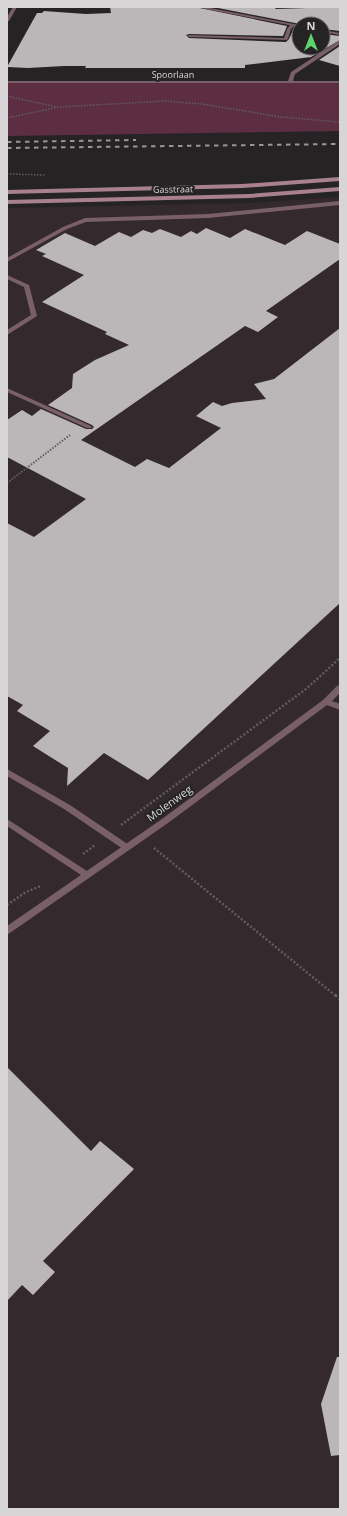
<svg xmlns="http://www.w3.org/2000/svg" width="347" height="1516" viewBox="0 0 347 1516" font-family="'Open Sans',sans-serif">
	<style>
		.built { fill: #34292d }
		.green { fill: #5d2e41 }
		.building { fill: #bbb6b7 }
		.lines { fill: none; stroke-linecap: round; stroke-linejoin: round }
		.path-far3 { stroke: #605d5e; stroke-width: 1.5; stroke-dasharray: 1.5 1.5; stroke-linecap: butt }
		.path-far2 { stroke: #605d5e; stroke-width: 2; stroke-dasharray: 1.5 1.5; stroke-linecap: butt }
		.path-far1 { stroke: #605d5e; stroke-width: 2.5; stroke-dasharray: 2 2; stroke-linecap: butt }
		.path { stroke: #605d5e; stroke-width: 3; stroke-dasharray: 2.5 2.5; stroke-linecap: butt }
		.lane { fill: #795f68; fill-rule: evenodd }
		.street { fill: #795f68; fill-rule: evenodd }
		.secondary { fill: #a9808f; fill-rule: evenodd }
		.rail { stroke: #999697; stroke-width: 2; stroke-dasharray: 4.5 4.5; stroke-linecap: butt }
		.labels { text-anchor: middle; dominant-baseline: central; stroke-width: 4; stroke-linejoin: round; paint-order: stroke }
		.far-street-label { font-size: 9px; fill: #d8d5d6; stroke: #262324 }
		.street-label { font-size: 11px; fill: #d8d5d6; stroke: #262324 }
	</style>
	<rect width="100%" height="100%" fill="#262324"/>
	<path class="built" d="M 340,197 L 340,1509 L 7,1509 L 7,208 L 251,203 Z"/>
	<path class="green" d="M 255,82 L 340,83 L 340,131 L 7,136 L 7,83 Z"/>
	<path class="building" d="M 110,7 L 195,7 L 287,26 L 283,36 L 189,34 L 186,35 L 189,38 L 286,42 L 289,39 L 294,28 L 299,28 L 299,48 L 323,48 L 323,34 L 340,36 L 340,40 L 311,57 L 245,65 L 245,68 L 85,68 L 86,66 L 64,66 L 28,68 L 7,67 L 37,13 L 42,13 L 44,11 L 86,14 L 111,13 Z
		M 213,7 L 277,7 L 275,9 L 340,7 L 340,31 L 323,29 L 323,24 L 300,24 Z
		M 340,46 L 340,66 L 319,60 Z
		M 206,228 L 230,238 L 245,229 L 285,245 L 307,231 L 340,244 L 340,259 L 266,311 L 278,317 L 258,332 L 245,326 L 81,440 L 135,467 L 147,459 L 169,468 L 221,428 L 196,416 L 213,402 L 222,406 L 232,403 L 266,399 L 254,384 L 274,379 L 340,328 L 340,603 L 148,780 L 104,753 L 67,786 L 68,768 L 33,746 L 50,731 L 17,711 L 23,705 L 7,696 L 7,523 L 34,537 L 86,499 L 7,457 L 7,420 L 22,410 L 32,416 L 41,409 L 86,429 L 92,429 L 94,427 L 92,425 L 48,405 L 72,388 L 73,374 L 95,360 L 129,345 L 105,334 L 107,332 L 42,302 L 84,275 L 42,256 L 46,254 L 36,250 L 65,233 L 95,246 L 119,232 L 131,237 L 143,230 L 152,233 L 160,229 L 181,237 L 191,231 L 197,234 Z
		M 7,1067 L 91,1151 L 100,1141 L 134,1169 L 43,1261 L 55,1272 L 33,1295 L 22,1285 L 7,1301 Z
		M 337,1357 L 340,1357 L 340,1455 L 331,1456 L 321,1404 Z"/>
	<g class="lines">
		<path class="path-far3" d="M 7,96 L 57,107
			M 7,118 L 59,107 L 165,101 L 202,104 L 281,117 L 340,122
			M 7,174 L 46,175"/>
		<path class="path-far2" d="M 7,483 L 70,435"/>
		<path class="path-far1" d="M 121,825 L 306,689 L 340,658
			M 154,848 L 336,996
			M 83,854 L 95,845
			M 7,905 L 26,892 L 41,886"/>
		<path class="path" d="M 335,995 L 340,999"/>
		<path class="lane" d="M 291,24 L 295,25 L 291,29 L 288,39 L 286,40 L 189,37 L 187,36 L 189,35 L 284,38 L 287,29 Z
			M 340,201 L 340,205 L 208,218 L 86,222 L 67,229 L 7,262 L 7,258 L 63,227 L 85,218 L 208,214 Z
			M 7,275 L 29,285 L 37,316 L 7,335 L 7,330 L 31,315 L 24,287 L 7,279 Z
			M 7,388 L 91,426 L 92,427 L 91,428 L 87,428 L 7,392 Z
			M 7,769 L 70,805 L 129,845 L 130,847 L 129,849 L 123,849 L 64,809 L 7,776 Z
			M 7,819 L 90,873 L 91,875 L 90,877 L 84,877 L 7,826 Z"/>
		<path class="street" d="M 13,7 L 17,7 L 9,21 L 7,22 L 7,17 Z
			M 196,7 L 205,7 L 299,25 L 299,27 Z
			M 323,30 L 340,33 L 340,35 L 323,32 Z
			M 338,41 L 340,41 L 340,44 L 295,74 L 293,81 L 340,81 L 340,83 L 7,83 L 7,81 L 288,81 L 291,72 Z
			M 340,685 L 340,693 L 332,701 L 340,704 L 340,710 L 327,705 L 168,823 L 7,935 L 7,926 L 162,819 L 323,700 L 337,686 Z"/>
		<path class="secondary" d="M 340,177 L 340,181 L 242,188 L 7,194 L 7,190 L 242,184 Z
			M 340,187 L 340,191 L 249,198 L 7,204 L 7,200 L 249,194 Z"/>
		<path class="rail" d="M 7,142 L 136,140
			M 7,148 L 340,144"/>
	</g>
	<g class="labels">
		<g class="far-street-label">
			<text x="173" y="74">Spoorlaan</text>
			<text transform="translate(173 189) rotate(-1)">Gasstraat</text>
		</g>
		<g class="street-label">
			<text transform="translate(169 803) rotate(-36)">Molenweg</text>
		</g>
	</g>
	<rect width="347" height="1516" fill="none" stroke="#d8d5d6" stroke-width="16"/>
	<g transform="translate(311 36)"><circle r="19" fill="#262324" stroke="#6d6a6b"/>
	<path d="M0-3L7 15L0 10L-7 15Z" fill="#5ed56c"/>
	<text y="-6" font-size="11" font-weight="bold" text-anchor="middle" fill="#d8d5d6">N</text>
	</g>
</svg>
